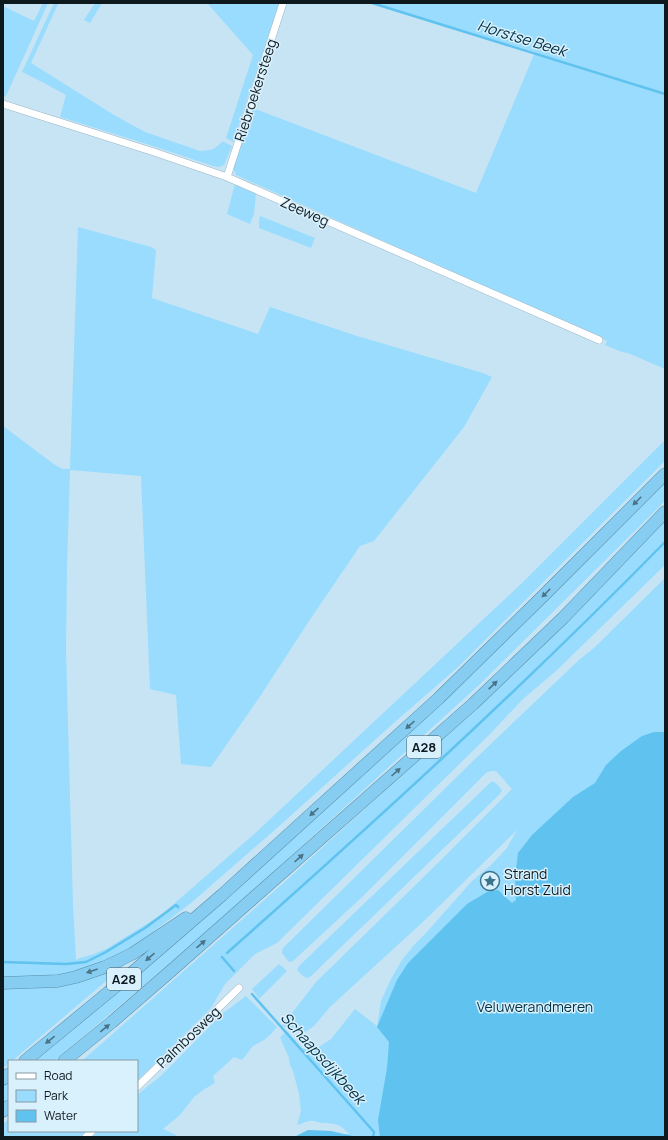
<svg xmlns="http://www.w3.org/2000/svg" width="668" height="1140" viewBox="0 0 668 1140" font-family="Manrope,sans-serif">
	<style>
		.green { fill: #99dcfd }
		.water { fill: #60c2ef }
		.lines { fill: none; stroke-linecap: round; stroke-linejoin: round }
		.stream { stroke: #60c2ef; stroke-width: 2.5 }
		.minor-casing { stroke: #9bb7c6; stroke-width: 8 }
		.motorway-casing { stroke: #5c8ea7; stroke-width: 13 }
		.minor { stroke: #fff; stroke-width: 7 }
		.motorway { stroke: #86cdf1; stroke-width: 12 }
		.oneway { fill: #4a7388 }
		.labels { text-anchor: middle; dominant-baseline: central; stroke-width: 3; stroke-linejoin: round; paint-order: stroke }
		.shield { fill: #d9f0fd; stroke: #4b5a61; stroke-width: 1 }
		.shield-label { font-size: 13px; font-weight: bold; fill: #0e191e }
		.street-label { font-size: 14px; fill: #0e191e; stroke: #d9f0fd }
		.poi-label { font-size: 14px; fill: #0e191e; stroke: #d9f0fd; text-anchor: start }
		.park-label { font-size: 14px; fill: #023143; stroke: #d9f0fd }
		.water-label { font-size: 15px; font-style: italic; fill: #012f41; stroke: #d9f0fd }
	</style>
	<rect width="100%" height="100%" fill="#c7e4f4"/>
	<path class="green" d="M 43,3 L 48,3 L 6,96 L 3,97 L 3,6 L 34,21 Z
		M 54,3 L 58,4 L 31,63 L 114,115 L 145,132 L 200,151 L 210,150 L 215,148 L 222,142 L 224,142 L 232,146 L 224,165 L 219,167 L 213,166 L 153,146 L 60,117 L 66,95 L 46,84 L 22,72 Z
		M 95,3 L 102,3 L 90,23 L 84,20 Z
		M 207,3 L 279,3 L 233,142 L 226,138 L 253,55 Z
		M 371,3 L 665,3 L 665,369 L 628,353 L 622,352 L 605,345 L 607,341 L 236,175 L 233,168 L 253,108 L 476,193 L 535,52 Z
		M 235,184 L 256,193 L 254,214 L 250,224 L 227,214 Z
		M 260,216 L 315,238 L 311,248 L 259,228 L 259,222 Z
		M 78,227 L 151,247 L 156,250 L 152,298 L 258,334 L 270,307 L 357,336 L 483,373 L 492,377 L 464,427 L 374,541 L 360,546 L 309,621 L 259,698 L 211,767 L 181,764 L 176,695 L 150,689 L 141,476 L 70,470 L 67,569 L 66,650 L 73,905 L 76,960 L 80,958 L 94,954 L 108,948 L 161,915 L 252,836 L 521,584 L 665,440 L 665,461 L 457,668 L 396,721 L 277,828 L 191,903 L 138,943 L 109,960 L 70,973 L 56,975 L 33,977 L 3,977 L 3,426 L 55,465 L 63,469 L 70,469 Z
		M 665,480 L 665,501 L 479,685 L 205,934 L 54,1061 L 33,1061 L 195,924 Z
		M 665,521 L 665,565 L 556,671 L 523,699 L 490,734 L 277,943 L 255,954 L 225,984 L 211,1008 L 137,1081 L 137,1061 L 82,1061 L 289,878 L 472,711 L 587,600 Z
		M 665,578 L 665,1137 L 321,1137 L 333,1134 L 349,1134 C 339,1123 337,1124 323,1123 C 320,1123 316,1121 313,1121 C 309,1120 302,1124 297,1125 L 301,1111 L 299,1094 L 293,1071 L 290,1065 L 289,1058 L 280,1037 L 287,1031 L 302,1048 L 313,1051 L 331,1039 L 355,1009 L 377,1026 L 381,1001 L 391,979 L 402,960 L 414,945 L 426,933 L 472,881 L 491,865 L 507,848 L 517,830 L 426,919 L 330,1007 L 314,1026 L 305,1032 L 282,1026 L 316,982 L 440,861 L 512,789 L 496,771 L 491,771 L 486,773 L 359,900 L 293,961 L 289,962 L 282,953 L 283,948 L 474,760 L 579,660 L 595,647 Z
		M 492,781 L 497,784 L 502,790 L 500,794 L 310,977 L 306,978 L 301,974 L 297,970 L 299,966 Z
		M 145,948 L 12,1061 L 9,1061 L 9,1063 L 3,1068 L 3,986 L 44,985 Z
		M 279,964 L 287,971 L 259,999 L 252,989 Z
		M 246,996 L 277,1027 L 271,1034 L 264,1040 L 253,1046 L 242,1060 L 234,1057 L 213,1076 L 215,1083 L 203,1090 L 194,1097 L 180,1115 L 163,1129 L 176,1135 L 176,1137 L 92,1137 L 98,1131 L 137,1131 L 137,1095 L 162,1075 L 222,1014 Z
		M 9,1081 L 9,1098 L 3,1102 L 3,1086 Z
		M 9,1119 L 9,1131 L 87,1131 L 81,1137 L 3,1137 L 3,1124 Z"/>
	<path class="water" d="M 654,732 L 665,732 L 665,1137 L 380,1137 L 378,1120 L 387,1068 L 389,1042 L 377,1027 L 397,980 L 408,963 L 467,904 L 487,892 L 498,890 L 512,903 L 516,900 L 515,877 L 518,853 L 532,835 L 573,797 L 595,783 L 606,765 L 621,751 L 642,736 Z
		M 308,1130 L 331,1131 L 357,1137 L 294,1137 Z"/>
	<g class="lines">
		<path class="stream" d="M 372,3 L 665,94
			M 227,953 C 377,820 525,685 665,542
			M 222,957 L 234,971
			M 3,962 L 66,964 L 86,962 L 106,952 L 145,928 L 176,905 L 178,907
			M 252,994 L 374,1132 L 373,1137"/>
		<defs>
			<path id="minor" d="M 3,104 L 154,152 L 227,177 L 599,340
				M 227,177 L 283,3
				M 137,1087 L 239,988
				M 86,1137 L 92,1131"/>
			<path id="motorway" d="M 3,983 L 58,981 L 76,977 L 105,967 L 132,954 L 186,918
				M 25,1061 L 127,977 L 222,895 L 439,698 L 543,596 L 665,474
				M 64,1061 L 112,1022 L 172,970 L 473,704 L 563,618 L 665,512
				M 3,1079 L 9,1074
				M 3,1111 L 9,1106"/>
		</defs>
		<use href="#minor" class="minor-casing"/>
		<use href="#motorway" class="motorway-casing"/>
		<use href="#minor" class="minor"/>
		<use href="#motorway" class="motorway"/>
	</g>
	<defs><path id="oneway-solid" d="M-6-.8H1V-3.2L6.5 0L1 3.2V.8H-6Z"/></defs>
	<g class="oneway">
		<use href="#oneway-solid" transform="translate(637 501) rotate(135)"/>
		<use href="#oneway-solid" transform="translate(546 593) rotate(135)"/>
		<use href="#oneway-solid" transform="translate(493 685) rotate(-44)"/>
		<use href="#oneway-solid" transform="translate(410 725) rotate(138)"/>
		<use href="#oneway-solid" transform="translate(396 772) rotate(-42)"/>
		<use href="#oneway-solid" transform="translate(314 812) rotate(138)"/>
		<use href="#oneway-solid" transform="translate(299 858) rotate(-42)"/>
		<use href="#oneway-solid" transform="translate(201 944) rotate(-41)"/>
		<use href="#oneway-solid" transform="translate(150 957) rotate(139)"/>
		<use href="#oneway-solid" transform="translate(92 971) rotate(161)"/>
		<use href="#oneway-solid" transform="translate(105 1028) rotate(-39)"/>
		<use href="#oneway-solid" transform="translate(50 1040) rotate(141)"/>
	</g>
	<defs>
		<symbol id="sight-ring" viewBox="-11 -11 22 22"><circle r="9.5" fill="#d9f0fd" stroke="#3c748e" stroke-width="1.5"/><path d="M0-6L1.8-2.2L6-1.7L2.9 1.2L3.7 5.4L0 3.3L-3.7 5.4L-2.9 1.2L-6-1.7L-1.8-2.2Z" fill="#3c748e"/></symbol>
	</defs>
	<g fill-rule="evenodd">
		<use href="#sight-ring" x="479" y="870" width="22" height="22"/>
	</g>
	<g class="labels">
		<g class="shield">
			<rect x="407" y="736" width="34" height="22" rx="3"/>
			<rect x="107" y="968" width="34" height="22" rx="3"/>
		</g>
		<g class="shield-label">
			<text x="424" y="747">A28</text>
			<text x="124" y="979">A28</text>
		</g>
		<g class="street-label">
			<text transform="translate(255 90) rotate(-72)">Riebroekersteeg</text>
			<text transform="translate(305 211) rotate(24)">Zeeweg</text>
			<text transform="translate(188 1037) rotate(-44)">Palmbosweg</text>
		</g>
		<g class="poi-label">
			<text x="504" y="873">Strand<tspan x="504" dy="16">Horst Zuid</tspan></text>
		</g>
		<g class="park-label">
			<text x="535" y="1006">Veluwerandmeren</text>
		</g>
		<g class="water-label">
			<text transform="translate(522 38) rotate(17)">Horstse Beek</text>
			<text transform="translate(323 1058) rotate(48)">Schaapsdijkbeek</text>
		</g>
	</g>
	<rect width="668" height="1140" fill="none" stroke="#0e191e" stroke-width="8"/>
	<rect x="8" y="1060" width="130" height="72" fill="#d9f0fd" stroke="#889aa4"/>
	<rect x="16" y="1073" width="20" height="6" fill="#ffffff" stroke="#889aa4"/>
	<text x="44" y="1080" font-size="12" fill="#0e191e">Road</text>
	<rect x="16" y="1090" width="20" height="12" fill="#99dcfd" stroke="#889aa4"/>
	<text x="44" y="1100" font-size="12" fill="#0e191e">Park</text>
	<rect x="16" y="1110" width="20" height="12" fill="#60c2ef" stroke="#889aa4"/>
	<text x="44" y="1120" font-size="12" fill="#0e191e">Water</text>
</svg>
